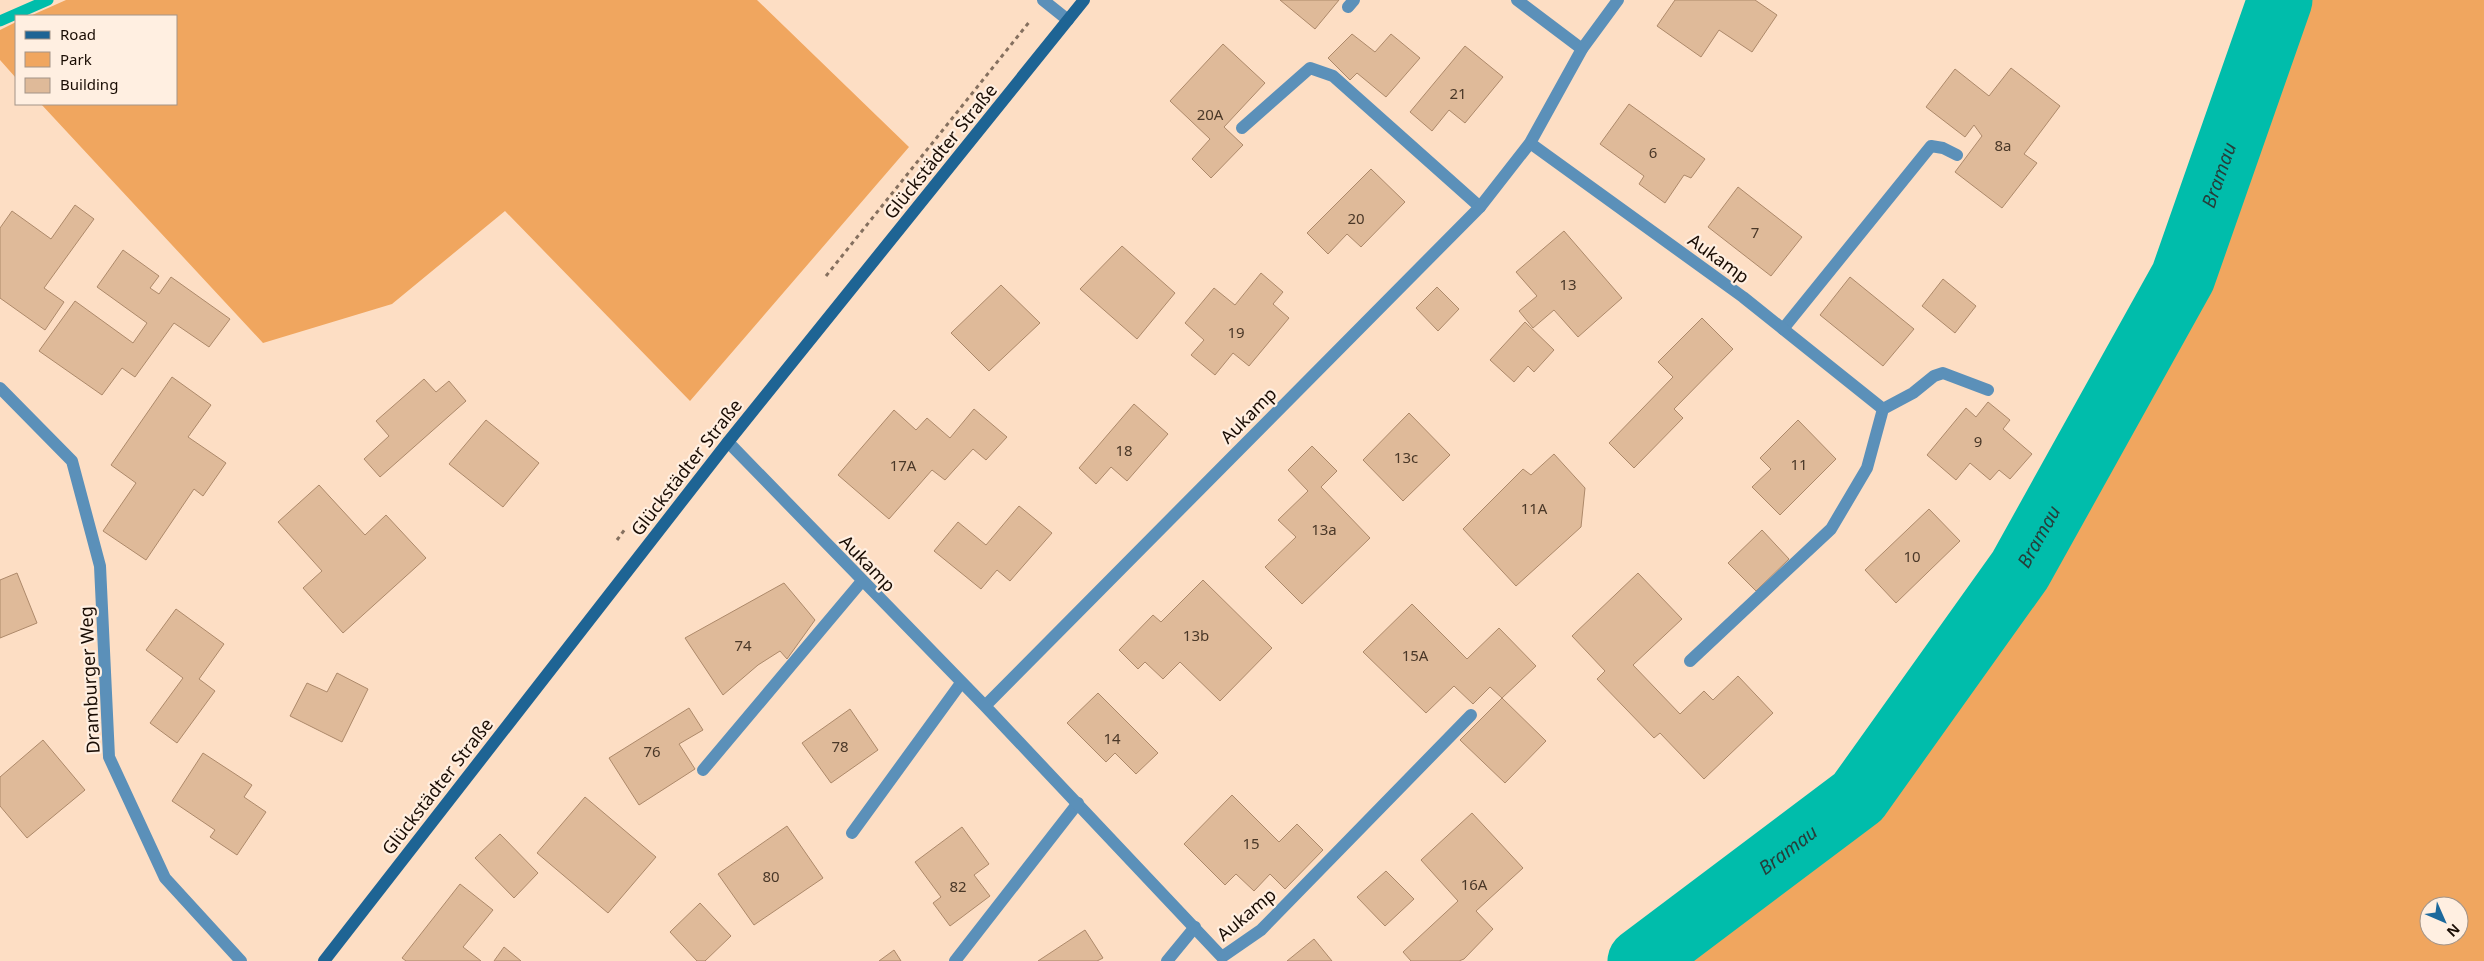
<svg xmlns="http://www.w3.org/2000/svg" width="2484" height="961" viewBox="0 0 2484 961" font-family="'Noto Sans',sans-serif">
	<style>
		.green { fill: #f0a65f; fill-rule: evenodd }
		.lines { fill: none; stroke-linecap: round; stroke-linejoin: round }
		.stream { stroke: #00bdab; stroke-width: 11 }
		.river { stroke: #00bdab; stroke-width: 65 }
		.building { fill: #dfba99; stroke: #ad896a }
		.path { stroke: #85705f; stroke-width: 3; stroke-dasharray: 4 4; stroke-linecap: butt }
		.lane { stroke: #5b90b9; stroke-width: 12 }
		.street { stroke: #5b90b9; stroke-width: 12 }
		.secondary { stroke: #1e6494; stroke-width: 12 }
		.labels { text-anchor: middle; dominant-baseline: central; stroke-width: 4.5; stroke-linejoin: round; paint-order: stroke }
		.number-label { font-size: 15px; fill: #4a3828 }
		.street-label { font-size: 18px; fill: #190c03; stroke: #ffefe1 }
		.water-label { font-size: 19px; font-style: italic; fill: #263e3a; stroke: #ffefe1 }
	</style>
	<rect width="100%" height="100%" fill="#fddec4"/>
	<path class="green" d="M 66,0 L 757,0 L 909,147 L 690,401 L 505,211 L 392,304 L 263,343 L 41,104 L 176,104 L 176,16 L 30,16 Z
		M 2289,0 L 2484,0 L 2484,961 L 1658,961 L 1863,802 L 2027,574 L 2191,280 ZM 2429,906 L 2459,906 L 2459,936 L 2429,936 Z
		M 16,22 L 16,78 L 0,60 L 0,30 Z"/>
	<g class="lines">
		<path class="stream" d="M 0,21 L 48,0"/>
		<path class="river" id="s1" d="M 1640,961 L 1858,797 L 2020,570 L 2183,277 L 2280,0"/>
	</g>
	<path class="building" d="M 1280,0 L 1339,0 L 1315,29 Z
		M 1675,0 L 1755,0 L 1777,15 L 1752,52 L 1719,30 L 1701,57 L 1657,26 Z
		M 1352,34 L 1375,52 L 1391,34 L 1420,58 L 1386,97 L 1357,73 L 1350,80 L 1328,58 Z
		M 1223,44 L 1265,83 L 1224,127 L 1243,145 L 1211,178 L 1192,159 L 1210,139 L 1170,101 Z
		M 1465,46 L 1503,77 L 1465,123 L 1449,110 L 1432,131 L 1410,112 Z
		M 2011,68 L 2060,106 L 2024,154 L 2037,163 L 2002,208 L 1955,172 L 1982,136 L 1974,125 L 1965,137 L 1926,107 L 1955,69 L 1989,96 Z
		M 1629,104 L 1705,159 L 1691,178 L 1684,175 L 1665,203 L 1639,184 L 1644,176 L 1600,144 Z
		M 1371,169 L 1405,202 L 1361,247 L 1347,234 L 1328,254 L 1307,233 Z
		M 1738,187 L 1802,237 L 1771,276 L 1708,227 Z
		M 75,205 L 94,219 L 44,288 L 64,302 L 45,330 L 0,298 L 0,228 L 12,211 L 51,239 Z
		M 1564,231 L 1622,298 L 1578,337 L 1554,310 L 1533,328 L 1519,311 L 1537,296 L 1516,272 Z
		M 1122,246 L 1175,293 L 1137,339 L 1080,289 Z
		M 123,250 L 159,276 L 150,288 L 159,294 L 171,277 L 230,319 L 209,347 L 174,323 L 135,377 L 122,368 L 102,395 L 39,351 L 75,301 L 133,343 L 147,323 L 97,287 Z
		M 1261,273 L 1283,292 L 1273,304 L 1289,318 L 1249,366 L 1233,353 L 1215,375 L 1191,355 L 1204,340 L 1185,323 L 1214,288 L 1235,305 Z
		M 1850,277 L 1914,329 L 1883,366 L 1820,315 Z
		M 1943,279 L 1976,306 L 1955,333 L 1922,306 Z
		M 1001,285 L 1040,323 L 989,371 L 951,333 Z
		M 1437,287 L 1459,309 L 1438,331 L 1416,308 Z
		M 1702,318 L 1733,349 L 1674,409 L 1683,418 L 1634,468 L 1609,443 L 1673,377 L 1658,362 Z
		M 1525,322 L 1554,350 L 1534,372 L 1528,366 L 1514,382 L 1490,360 Z
		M 172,377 L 211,405 L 188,437 L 226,463 L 203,496 L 194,489 L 146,560 L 103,531 L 136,483 L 111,465 Z
		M 424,379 L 436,392 L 449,381 L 466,401 L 380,477 L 364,459 L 389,436 L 376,421 Z
		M 1988,402 L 2010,420 L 2003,429 L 2032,454 L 2010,479 L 1999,470 L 1990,480 L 1970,463 L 1956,480 L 1927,455 L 1966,408 L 1976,417 Z
		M 1134,404 L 1168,434 L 1127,481 L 1111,467 L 1096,484 L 1079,468 Z
		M 974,409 L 1007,437 L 986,460 L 973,449 L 945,480 L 932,470 L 889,519 L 838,475 L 894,410 L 916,430 L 927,418 L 950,438 Z
		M 1409,413 L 1450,455 L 1403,501 L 1363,460 Z
		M 486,420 L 539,463 L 503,507 L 449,464 Z
		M 1798,420 L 1836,459 L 1780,515 L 1752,487 L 1771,469 L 1760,458 Z
		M 1312,446 L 1337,471 L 1321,487 L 1370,538 L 1302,604 L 1265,567 L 1296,537 L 1278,520 L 1308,491 L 1288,470 Z
		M 1554,454 L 1585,488 L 1581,527 L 1516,586 L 1463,529 L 1523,469 L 1531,475 Z
		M 319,485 L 365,535 L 386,515 L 426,558 L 343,633 L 303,588 L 322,571 L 278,522 Z
		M 1019,506 L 1052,533 L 1010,581 L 997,570 L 981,589 L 934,551 L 958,522 L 986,545 Z
		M 1929,509 L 1960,541 L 1896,603 L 1865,570 Z
		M 1762,530 L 1789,559 L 1756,591 L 1728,563 Z
		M 17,573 L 37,623 L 0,638 L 0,580 Z
		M 1638,573 L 1682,619 L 1633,665 L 1680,714 L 1704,691 L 1713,700 L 1738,676 L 1773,713 L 1704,779 L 1660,733 L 1654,738 L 1597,679 L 1605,671 L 1572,636 Z
		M 1203,580 L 1272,648 L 1220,701 L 1180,662 L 1163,679 L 1145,662 L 1138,669 L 1119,650 L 1153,615 L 1161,622 Z
		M 784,583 L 815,620 L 787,659 L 780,651 L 758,665 L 723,695 L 685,638 Z
		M 1412,604 L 1467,659 L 1499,628 L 1536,666 L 1502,698 L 1490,687 L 1473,704 L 1454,686 L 1426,713 L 1363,652 Z
		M 176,609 L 224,644 L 199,679 L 215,691 L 177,743 L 150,723 L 183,678 L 146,650 Z
		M 337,673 L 368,689 L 342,742 L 290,716 L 307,683 L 327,692 Z
		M 1098,693 L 1158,753 L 1136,774 L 1115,753 L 1106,762 L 1067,723 Z
		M 1502,698 L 1546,741 L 1505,783 L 1460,740 Z
		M 689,708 L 703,730 L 679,744 L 695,769 L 639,805 L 609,758 Z
		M 850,709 L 878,750 L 831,783 L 802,743 Z
		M 43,740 L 85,790 L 27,838 L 0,806 L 0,777 Z
		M 203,753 L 252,785 L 244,797 L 266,812 L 237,855 L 210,837 L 215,830 L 172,801 Z
		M 1232,795 L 1279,842 L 1297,824 L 1323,850 L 1285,889 L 1270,874 L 1254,891 L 1236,874 L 1225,885 L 1184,844 Z
		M 585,797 L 656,857 L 608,913 L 537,853 Z
		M 1472,813 L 1523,868 L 1476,911 L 1493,929 L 1464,959 L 1459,961 L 1411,961 L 1403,952 L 1458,901 L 1421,860 Z
		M 787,826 L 823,878 L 754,925 L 718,874 Z
		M 962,827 L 989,864 L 974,875 L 990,896 L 950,926 L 933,903 L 941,897 L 915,862 Z
		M 500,834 L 538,873 L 514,898 L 475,858 Z
		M 1386,871 L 1414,899 L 1385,926 L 1357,897 Z
		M 460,884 L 493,910 L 463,947 L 481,961 L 406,961 L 402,958 Z
		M 700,903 L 731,936 L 705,961 L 697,961 L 670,932 Z
		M 1085,930 L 1103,958 L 1097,961 L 1038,961 Z
		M 1314,939 L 1332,961 L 1287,961 Z
		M 504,947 L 521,961 L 494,961 Z
		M 894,950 L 901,961 L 879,961 Z"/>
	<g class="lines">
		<path class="path" d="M 826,276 L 1030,21
			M 617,540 L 625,529"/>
		<path class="lane" d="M 1043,0 L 1068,20
			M 1517,0 L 1582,49
			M 1348,7 L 1354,0
			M 1242,128 L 1310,68 L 1333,76 L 1480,207
			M 1783,329 L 1931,146 L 1943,148 L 1957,155
			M 1690,661 L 1831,529 L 1867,468 L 1883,409 L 1913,393 L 1934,376 L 1943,373 L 1988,390
			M 703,770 L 862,581
			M 852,833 L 961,683
			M 955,961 L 1078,803
			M 1167,961 L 1195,927"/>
		<path class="street" d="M 1530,143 L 1582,49 L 1618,0
			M 0,388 L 72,461 L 100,566 L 109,757 L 165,878 L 241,961
			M 728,442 L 985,706 L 1222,957 L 1261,930 L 1471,715
			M 985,706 L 1480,207 L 1530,143 L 1743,297 L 1883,409"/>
		<path class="secondary" d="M 324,961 L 728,442 L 1084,0"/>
	</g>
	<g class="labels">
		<g class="number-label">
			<text x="1458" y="93">21</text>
			<text x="1210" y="114">20A</text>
			<text x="2003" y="145">8a</text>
			<text x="1653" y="152">6</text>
			<text x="1356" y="218">20</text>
			<text x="1755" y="232">7</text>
			<text x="1568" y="284">13</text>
			<text x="1236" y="332">19</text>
			<text x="1978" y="441">9</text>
			<text x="1124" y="450">18</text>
			<text x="1406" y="457">13c</text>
			<text x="1799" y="464">11</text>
			<text x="903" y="465">17A</text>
			<text x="1534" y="508">11A</text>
			<text x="1324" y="529">13a</text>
			<text x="1912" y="556">10</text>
			<text x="1196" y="635">13b</text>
			<text x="743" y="645">74</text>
			<text x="1415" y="655">15A</text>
			<text x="1112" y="738">14</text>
			<text x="840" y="746">78</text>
			<text x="652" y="751">76</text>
			<text x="1251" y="843">15</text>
			<text x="771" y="876">80</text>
			<text x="1474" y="884">16A</text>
			<text x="958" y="886">82</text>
		</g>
		<g class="street-label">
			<text transform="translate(940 151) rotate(-51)">Glückstädter Straße</text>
			<text transform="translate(1719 258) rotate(36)">Aukamp</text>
			<text transform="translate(1248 415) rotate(-45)">Aukamp</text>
			<text transform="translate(686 467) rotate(-52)">Glückstädter Straße</text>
			<text transform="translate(868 563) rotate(46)">Aukamp</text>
			<text transform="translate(89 680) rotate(-93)">Dramburger Weg</text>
			<text transform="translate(437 786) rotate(-52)">Glückstädter Straße</text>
			<text transform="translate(1246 914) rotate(-40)">Aukamp</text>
		</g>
		<g class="water-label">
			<text stroke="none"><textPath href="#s1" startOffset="995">Bramau</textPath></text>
			<text stroke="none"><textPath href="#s1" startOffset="590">Bramau</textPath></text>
			<text stroke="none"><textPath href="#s1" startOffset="185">Bramau</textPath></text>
		</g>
	</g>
	<rect x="15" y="15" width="162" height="90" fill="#ffefe1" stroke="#a39488"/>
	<rect x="25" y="31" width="25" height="8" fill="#1e6494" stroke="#a39488"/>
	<text x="60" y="40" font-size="15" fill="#190c03">Road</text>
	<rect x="25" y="52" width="25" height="15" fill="#f0a65f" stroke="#a39488"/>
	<text x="60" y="65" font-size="15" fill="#190c03">Park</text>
	<rect x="25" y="78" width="25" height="15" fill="#dfba99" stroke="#a39488"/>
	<text x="60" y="90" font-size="15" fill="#190c03">Building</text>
	<g transform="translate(2444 921) rotate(135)"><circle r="24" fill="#ffefe1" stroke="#a39488"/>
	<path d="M0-4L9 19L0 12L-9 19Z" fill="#1d699c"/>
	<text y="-8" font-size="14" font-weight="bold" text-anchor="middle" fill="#190c03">N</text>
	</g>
</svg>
